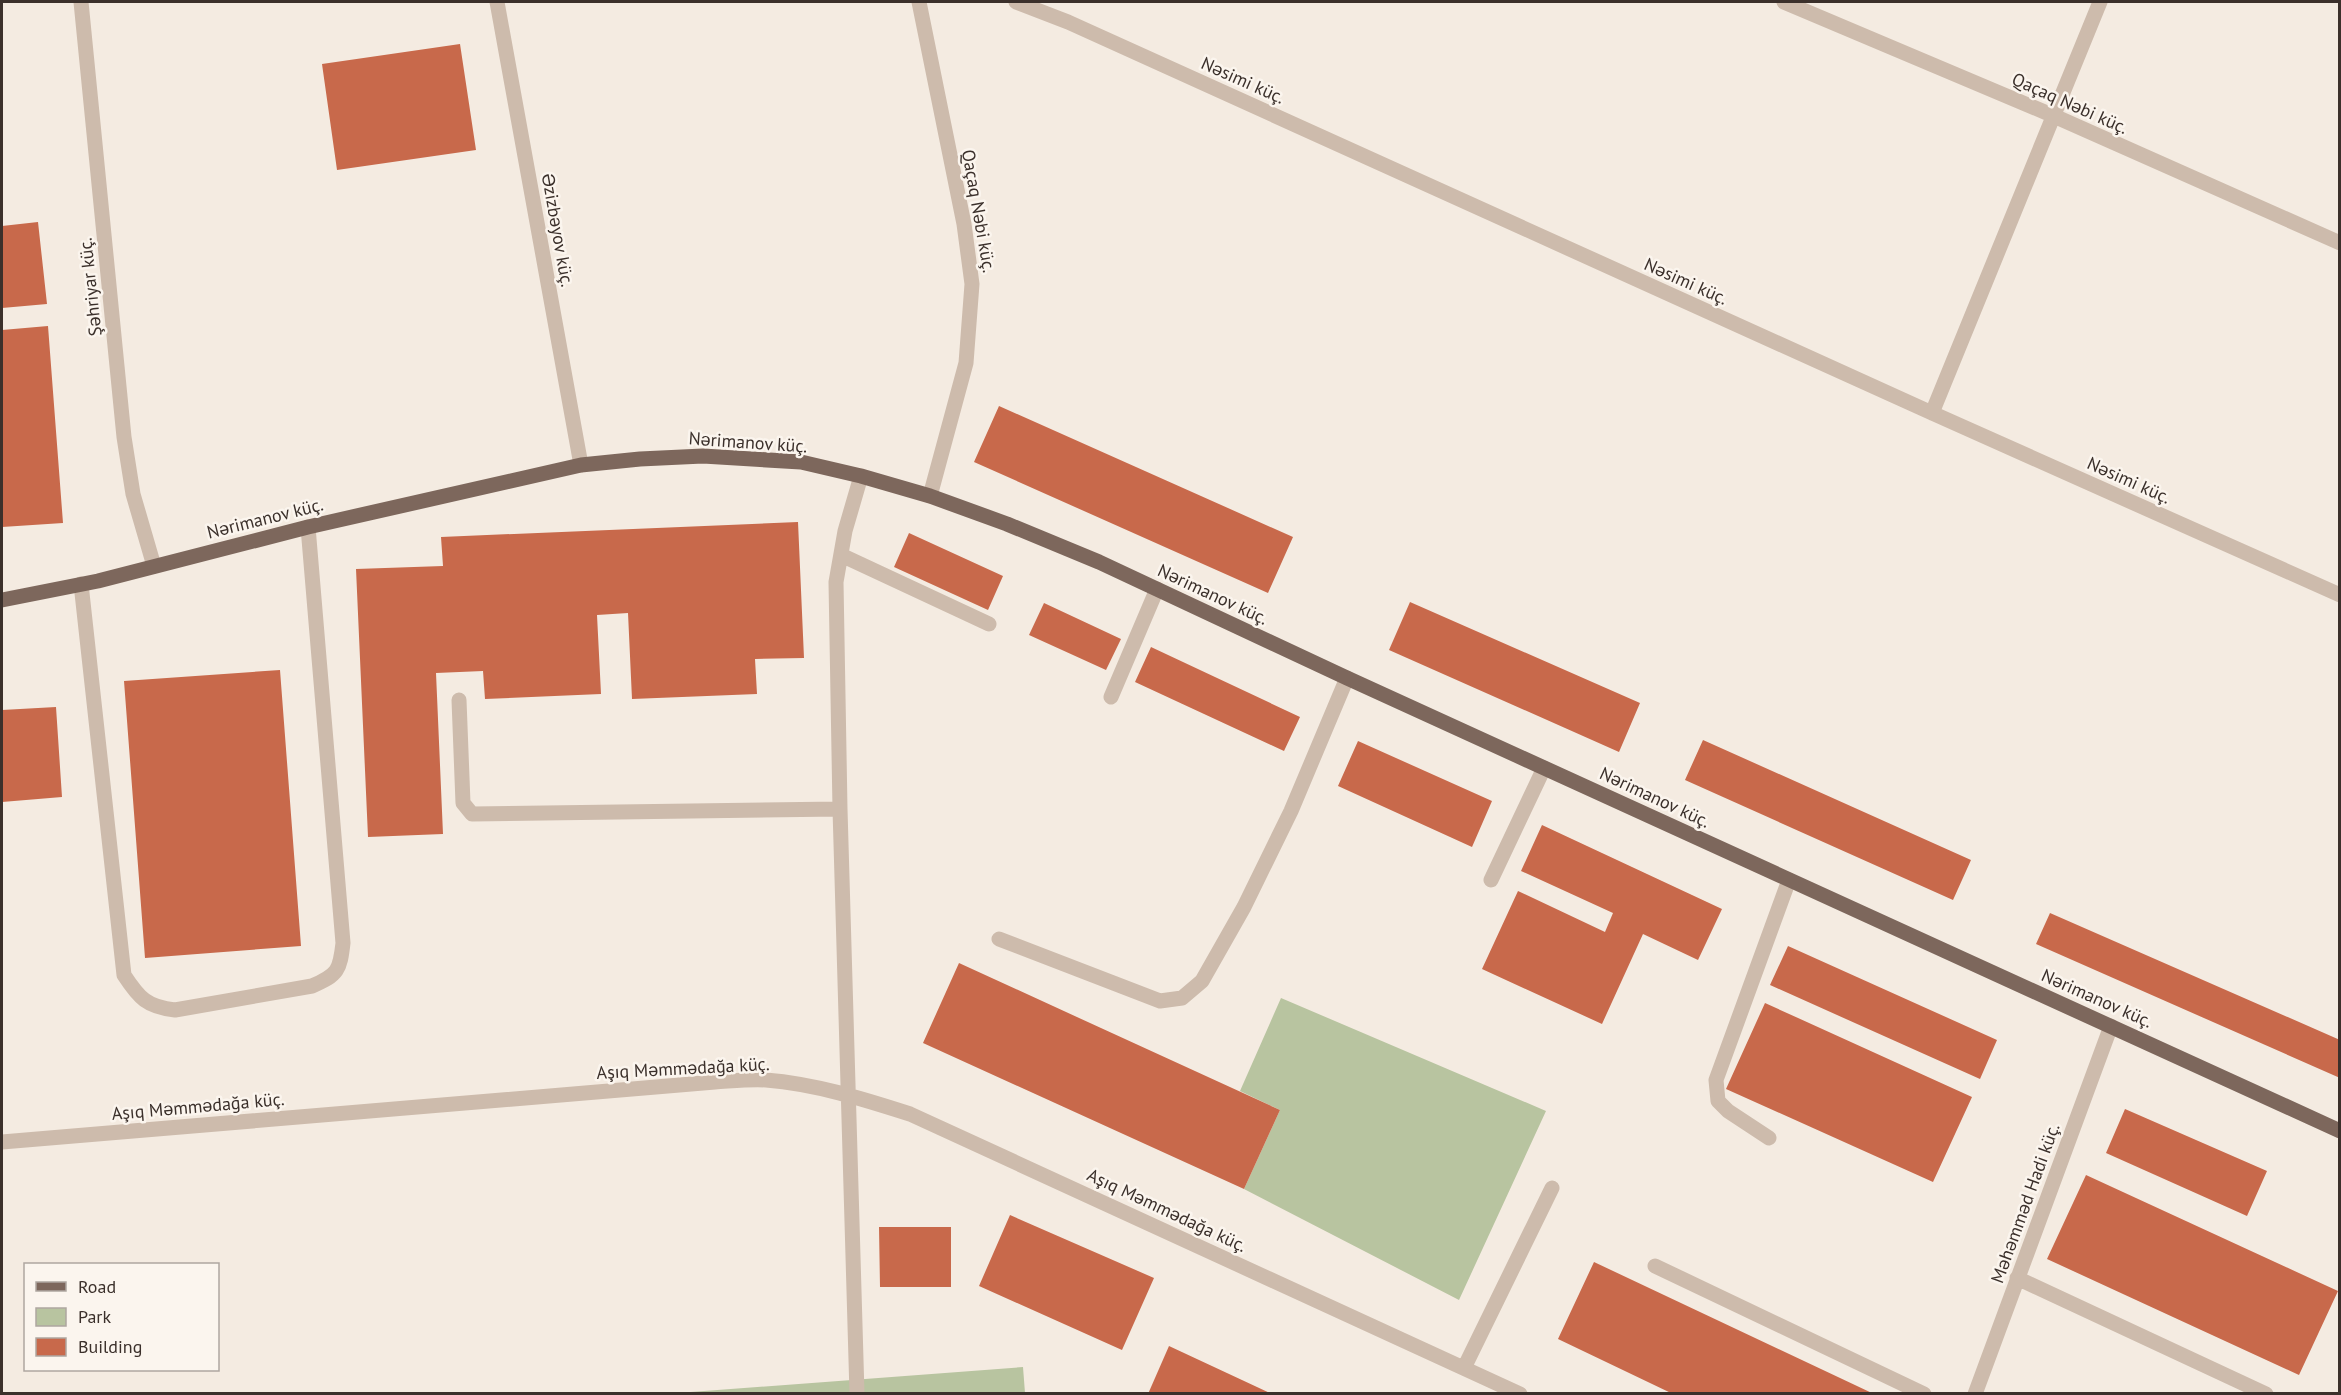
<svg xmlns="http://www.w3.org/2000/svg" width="2341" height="1395" viewBox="0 0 2341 1395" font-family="'PT Sans',sans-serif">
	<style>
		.green { fill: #b8c4a0 }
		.building { fill: #c8694b }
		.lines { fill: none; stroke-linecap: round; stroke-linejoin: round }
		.minor { stroke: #cdbbac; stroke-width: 15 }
		.major { stroke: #7d675c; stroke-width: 15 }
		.labels { text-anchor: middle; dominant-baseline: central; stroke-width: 5; stroke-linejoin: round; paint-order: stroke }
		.street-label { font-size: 18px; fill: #3b302b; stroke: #fbf5ee }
	</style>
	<rect width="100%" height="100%" fill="#f4ebe1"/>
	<path class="green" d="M 1281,998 L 1546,1111 L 1459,1300 L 1244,1189 L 1280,1110 L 1240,1091 Z
		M 1023,1367 L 1025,1393 L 664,1394 Z"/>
	<path class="building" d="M 460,44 L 476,150 L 337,170 L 322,64 Z
		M 38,222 L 47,304 L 2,308 L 2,226 Z
		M 48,326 L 63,523 L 2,527 L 2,330 Z
		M 999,406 L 1293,537 L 1268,593 L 974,462 Z
		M 798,522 L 804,658 L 755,659 L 757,694 L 632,699 L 628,613 L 597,615 L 601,694 L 485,699 L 483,671 L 436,673 L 443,834 L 368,837 L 356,569 L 443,566 L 441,537 Z
		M 909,533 L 1003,576 L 988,610 L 894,567 Z
		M 1410,602 L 1640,703 L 1619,752 L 1389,650 Z
		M 1044,603 L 1121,639 L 1106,670 L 1029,635 Z
		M 1151,647 L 1300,717 L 1284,751 L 1135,682 Z
		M 280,670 L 301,946 L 145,958 L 124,681 Z
		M 56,707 L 62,797 L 2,802 L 2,710 Z
		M 1703,740 L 1971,860 L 1953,900 L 1685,780 Z
		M 1358,741 L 1492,801 L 1472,847 L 1338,786 Z
		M 1542,825 L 1722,909 L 1698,960 L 1643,934 L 1602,1024 L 1482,969 L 1518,891 L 1605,932 L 1613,913 L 1521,871 Z
		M 2050,913 L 2340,1040 L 2340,1078 L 2036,944 Z
		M 1788,946 L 1997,1040 L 1980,1079 L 1770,985 Z
		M 959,963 L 1280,1110 L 1244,1189 L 923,1043 Z
		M 1765,1003 L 1972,1097 L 1933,1182 L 1726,1089 Z
		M 2125,1109 L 2267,1171 L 2247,1216 L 2106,1153 Z
		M 2086,1175 L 2338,1291 L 2299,1375 L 2047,1259 Z
		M 1010,1215 L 1154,1278 L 1122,1350 L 979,1286 Z
		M 879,1227 L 951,1227 L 951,1287 L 880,1287 Z
		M 1594,1262 L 1874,1394 L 1673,1394 L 1558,1339 Z
		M 1169,1346 L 1272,1394 L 1148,1394 Z"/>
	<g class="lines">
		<path class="minor" d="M 81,2 L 124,437 L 133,494 L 154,566
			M 497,2 L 581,465
			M 919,2 L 964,224 L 972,284 L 966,363 L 930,496
			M 1016,2 L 1068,22 L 1932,413 L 2340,595
			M 1784,2 L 2054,116 L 2340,243
			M 1932,413 L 2100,2
			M 841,555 L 989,624
			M 81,584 L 124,975 C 139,998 147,1007 175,1010 L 312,986 C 338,975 340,970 343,943 L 308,527
			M 1111,697 L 1157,589
			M 459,700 L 463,803 L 472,814 L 840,809
			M 1491,880 L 1544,768
			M 999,939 L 1160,1001 L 1182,998 L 1202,981 L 1244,907 L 1291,811 L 1347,678
			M 1769,1138 L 1728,1111 L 1718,1101 L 1716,1080 L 1789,880
			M 2,1142 L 715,1082 C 732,1081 750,1079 766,1080 C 816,1084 863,1099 910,1114 L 1520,1394
			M 1655,1266 L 1924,1394
			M 2017,1278 L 2266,1394
			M 1464,1368 L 1552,1188
			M 857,1394 L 840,809 L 836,582 L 845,531 L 861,476
			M 1975,1394 L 2111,1026"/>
		<path class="major" d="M 2,600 L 98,581 L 308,527 L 581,465 L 640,459 L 703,456 L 801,462 L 861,476 L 930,496 L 1007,524 L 1099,562 L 1347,678 L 2340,1131"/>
	</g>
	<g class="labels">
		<g class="street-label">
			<text transform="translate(1243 80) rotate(24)">Nəsimi küç.</text>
			<text transform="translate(2070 103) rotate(24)">Qaçaq Nəbi küç.</text>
			<text transform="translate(979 211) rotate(80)">Qaçaq Nəbi küç.</text>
			<text transform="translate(558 230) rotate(80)">Əzizbəyov küç.</text>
			<text transform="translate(1686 281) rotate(24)">Nəsimi küç.</text>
			<text transform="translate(90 287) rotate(-96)">Şəhriyar küç.</text>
			<text transform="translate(748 442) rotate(4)">Nərimanov küç.</text>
			<text transform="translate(2129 480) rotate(24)">Nəsimi küç.</text>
			<text transform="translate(265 518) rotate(-14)">Nərimanov küç.</text>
			<text transform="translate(1213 594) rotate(25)">Nərimanov küç.</text>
			<text transform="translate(1655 797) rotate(25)">Nərimanov küç.</text>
			<text transform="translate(2097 998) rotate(24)">Nərimanov küç.</text>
			<text transform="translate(683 1068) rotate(-3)">Aşıq Məmmədağa küç.</text>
			<text transform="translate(198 1106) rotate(-5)">Aşıq Məmmədağa küç.</text>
			<text transform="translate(2025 1203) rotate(-70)">Məhəmməd Hadi küç.</text>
			<text transform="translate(1167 1210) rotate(25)">Aşıq Məmmədağa küç.</text>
		</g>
	</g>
	<rect width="2341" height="1395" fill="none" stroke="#3b302b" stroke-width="6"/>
	<rect x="24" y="1263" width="195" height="108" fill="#fbf5ee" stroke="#aea6a0" stroke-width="1.5"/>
	<rect x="36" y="1282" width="30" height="9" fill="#7d675c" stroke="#aea6a0" stroke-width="1.5"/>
	<text x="78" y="1293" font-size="18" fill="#3b302b">Road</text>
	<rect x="36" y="1308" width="30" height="18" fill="#b8c4a0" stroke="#aea6a0" stroke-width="1.5"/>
	<text x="78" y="1323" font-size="18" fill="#3b302b">Park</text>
	<rect x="36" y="1338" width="30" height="18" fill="#c8694b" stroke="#aea6a0" stroke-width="1.5"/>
	<text x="78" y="1353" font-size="18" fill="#3b302b">Building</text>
</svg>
